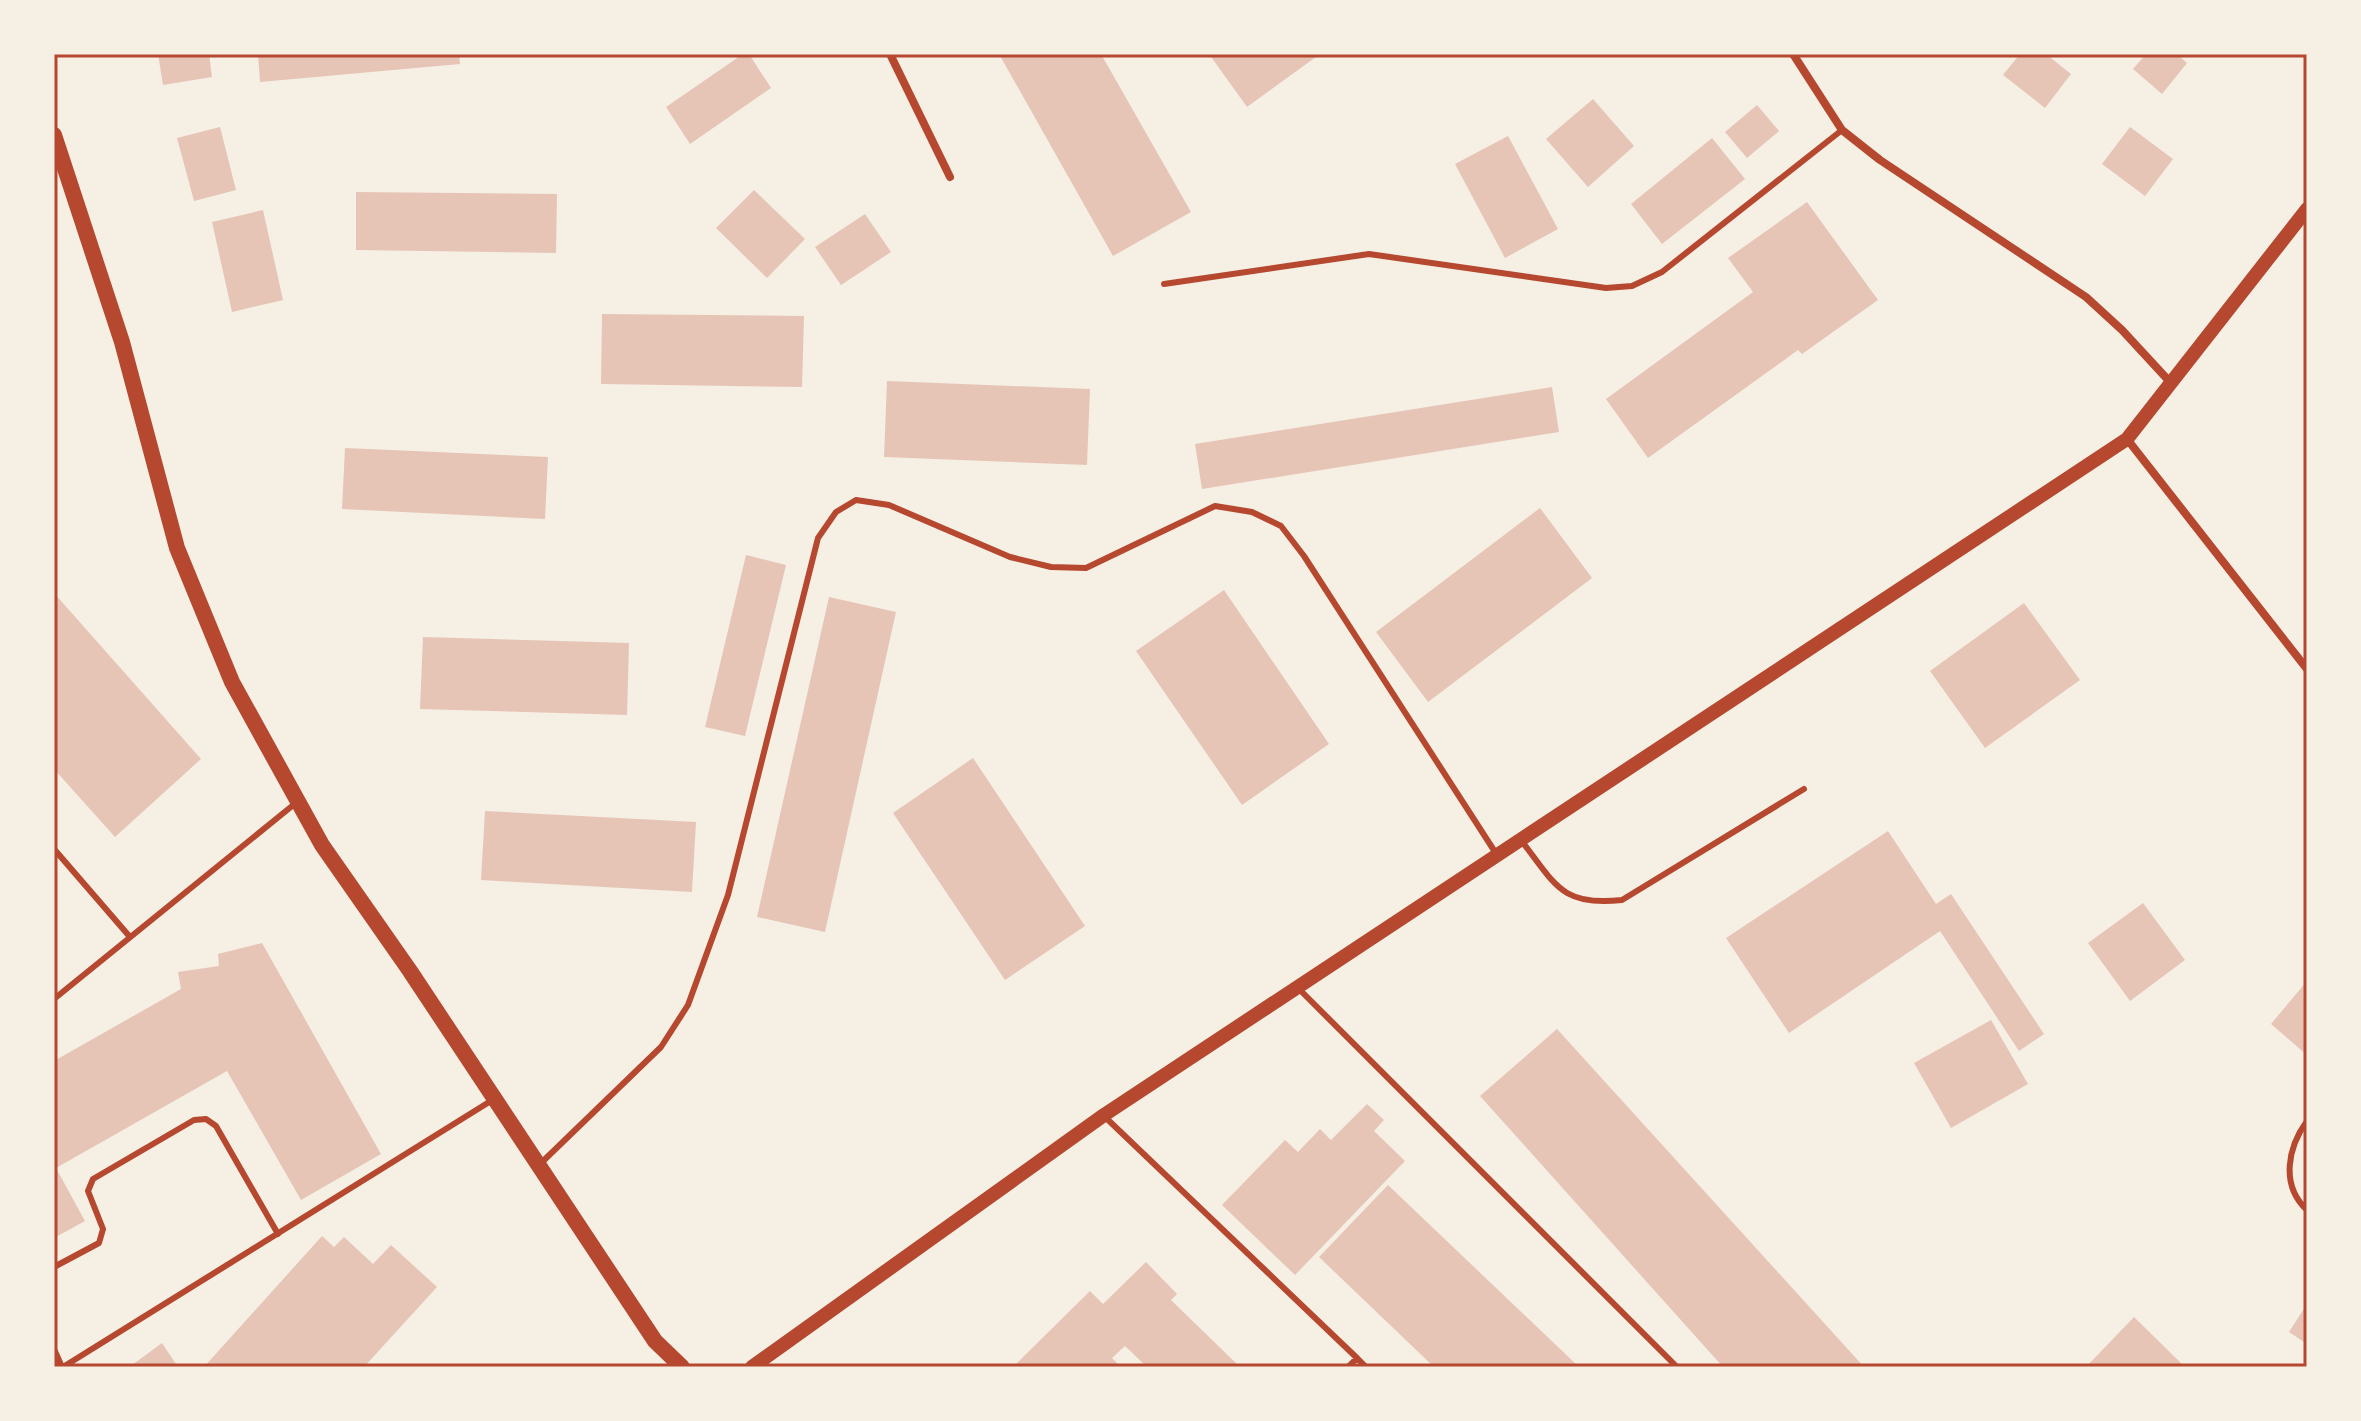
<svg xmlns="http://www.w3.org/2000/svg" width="2361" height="1421" viewBox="0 0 2361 1421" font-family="'IBM Plex Sans',sans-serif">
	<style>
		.building { fill: #e6c5b7 }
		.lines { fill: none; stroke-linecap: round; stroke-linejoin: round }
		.service { stroke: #b5482f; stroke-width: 6 }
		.minor { stroke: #b5482f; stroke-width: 8 }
		.tertiary { stroke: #b5482f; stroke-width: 14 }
		.secondary { stroke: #b5482f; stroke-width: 16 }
		.neatline { fill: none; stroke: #b5482f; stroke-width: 3 }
	</style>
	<rect width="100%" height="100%" fill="#f6efe4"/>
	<path class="building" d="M 158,54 L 209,54 L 212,77 L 163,85 Z
		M 258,54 L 459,54 L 460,64 L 260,82 Z
		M 743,54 L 749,54 L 771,88 L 690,144 L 666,107 Z
		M 999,54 L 1101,54 L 1191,212 L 1113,256 Z
		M 1209,54 L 1320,54 L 1247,107 Z
		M 2020,54 L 2046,54 L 2071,74 L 2045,108 L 2003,75 Z
		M 2146,54 L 2177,54 L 2187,63 L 2162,94 L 2133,69 Z
		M 1593,99 L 1634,146 L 1588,187 L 1546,139 Z
		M 1757,105 L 1779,131 L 1747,158 L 1725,132 Z
		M 220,127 L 236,190 L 194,201 L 177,138 Z
		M 2130,127 L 2173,159 L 2145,196 L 2102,164 Z
		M 1508,136 L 1558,229 L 1505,258 L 1455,164 Z
		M 1712,138 L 1745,179 L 1662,244 L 1631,204 Z
		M 754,190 L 805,239 L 767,278 L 716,228 Z
		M 356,192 L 557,194 L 556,253 L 356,250 Z
		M 1807,202 L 1878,300 L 1802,354 L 1798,350 L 1648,458 L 1606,399 L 1753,292 L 1728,258 Z
		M 263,210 L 283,300 L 232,312 L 212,222 Z
		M 865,214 L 891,252 L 841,285 L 815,247 Z
		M 602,314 L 804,316 L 802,387 L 601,384 Z
		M 887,381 L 1090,389 L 1087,465 L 884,457 Z
		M 1552,387 L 1559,432 L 1202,489 L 1195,444 Z
		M 345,448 L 548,457 L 545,519 L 342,509 Z
		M 1540,508 L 1592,578 L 1428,702 L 1376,632 Z
		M 746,555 L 786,565 L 745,736 L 705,727 Z
		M 1224,590 L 1329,744 L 1242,805 L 1136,651 Z
		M 54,593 L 201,759 L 115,837 L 54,769 Z
		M 829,597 L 896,612 L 825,932 L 757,917 Z
		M 2024,603 L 2080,680 L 1985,748 L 1930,671 Z
		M 423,637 L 629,643 L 627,715 L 420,709 Z
		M 973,758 L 1085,926 L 1005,980 L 893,813 Z
		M 485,811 L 696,822 L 692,892 L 481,880 Z
		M 1888,831 L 1936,904 L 1951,894 L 2044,1034 L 2019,1051 L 1940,931 L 1789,1033 L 1726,938 Z
		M 2143,903 L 2185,960 L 2130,1001 L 2088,943 Z
		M 262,943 L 381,1154 L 301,1200 L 227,1071 L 56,1168 L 85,1221 L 54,1238 L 54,1061 L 181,989 L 178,972 L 219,966 L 218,954 Z
		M 2307,981 L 2307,1055 L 2271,1024 Z
		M 1991,1020 L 2028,1084 L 1951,1128 L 1914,1063 Z
		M 1557,1029 L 1864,1367 L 1723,1367 L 1480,1096 Z
		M 1367,1104 L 1384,1120 L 1374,1131 L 1405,1161 L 1295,1275 L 1222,1205 L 1285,1140 L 1298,1152 L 1320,1129 L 1331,1140 Z
		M 1388,1185 L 1579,1367 L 1434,1367 L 1319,1257 Z
		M 322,1236 L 334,1247 L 344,1237 L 373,1264 L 391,1245 L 437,1287 L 364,1367 L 204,1367 Z
		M 1146,1262 L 1177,1294 L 1171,1300 L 1240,1367 L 1147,1367 L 1125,1346 L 1112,1358 L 1121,1367 L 1013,1367 L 1090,1291 L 1103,1304 Z
		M 2307,1304 L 2307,1344 L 2289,1332 Z
		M 2134,1317 L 2185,1367 L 2086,1367 Z
		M 162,1343 L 178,1367 L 133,1367 L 132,1365 Z"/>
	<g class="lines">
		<path class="service" d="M 1164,284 L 1369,254 L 1606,288 L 1632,286 L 1662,272 L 1842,130
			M 1520,839 C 1555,883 1560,907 1622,900 L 1804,789
			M 54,849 L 130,937
			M 1299,989 L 1677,1367
			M 54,999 L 297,802
			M 1105,1117 L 1357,1358
			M 2307,1121 C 2288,1147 2280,1185 2307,1210
			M 539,1165 L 661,1047 L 688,1005 L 728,895 L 818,538 L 836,512 L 856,500 L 889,505 L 1010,557 L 1051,567 L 1086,568 L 1215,506 L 1252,512 L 1281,526 L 1304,556 L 1497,855
			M 54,1267 L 99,1243 L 103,1229 L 88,1191 L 93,1179 L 194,1120 L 206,1119 L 216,1126 L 278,1234
			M 54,1349 L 62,1367
			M 63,1367 L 494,1099
			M 1348,1367 L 1357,1358 L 1366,1367"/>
		<path class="minor" d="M 890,54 L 950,177
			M 1793,54 L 1842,130 L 1880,160 L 2086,297 L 2122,330 L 2170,382
			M 2127,439 L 2307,669"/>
		<path class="tertiary" d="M 752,1367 L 1104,1115 L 2127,439 L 2307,209"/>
		<path class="secondary" d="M 54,135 L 122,342 L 177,548 L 232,682 L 322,845 L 410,971 L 655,1341 L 682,1367"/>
	</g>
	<rect width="2361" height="1421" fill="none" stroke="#f6efe4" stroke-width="112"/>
	<rect x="56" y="56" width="2249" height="1309" class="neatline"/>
</svg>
